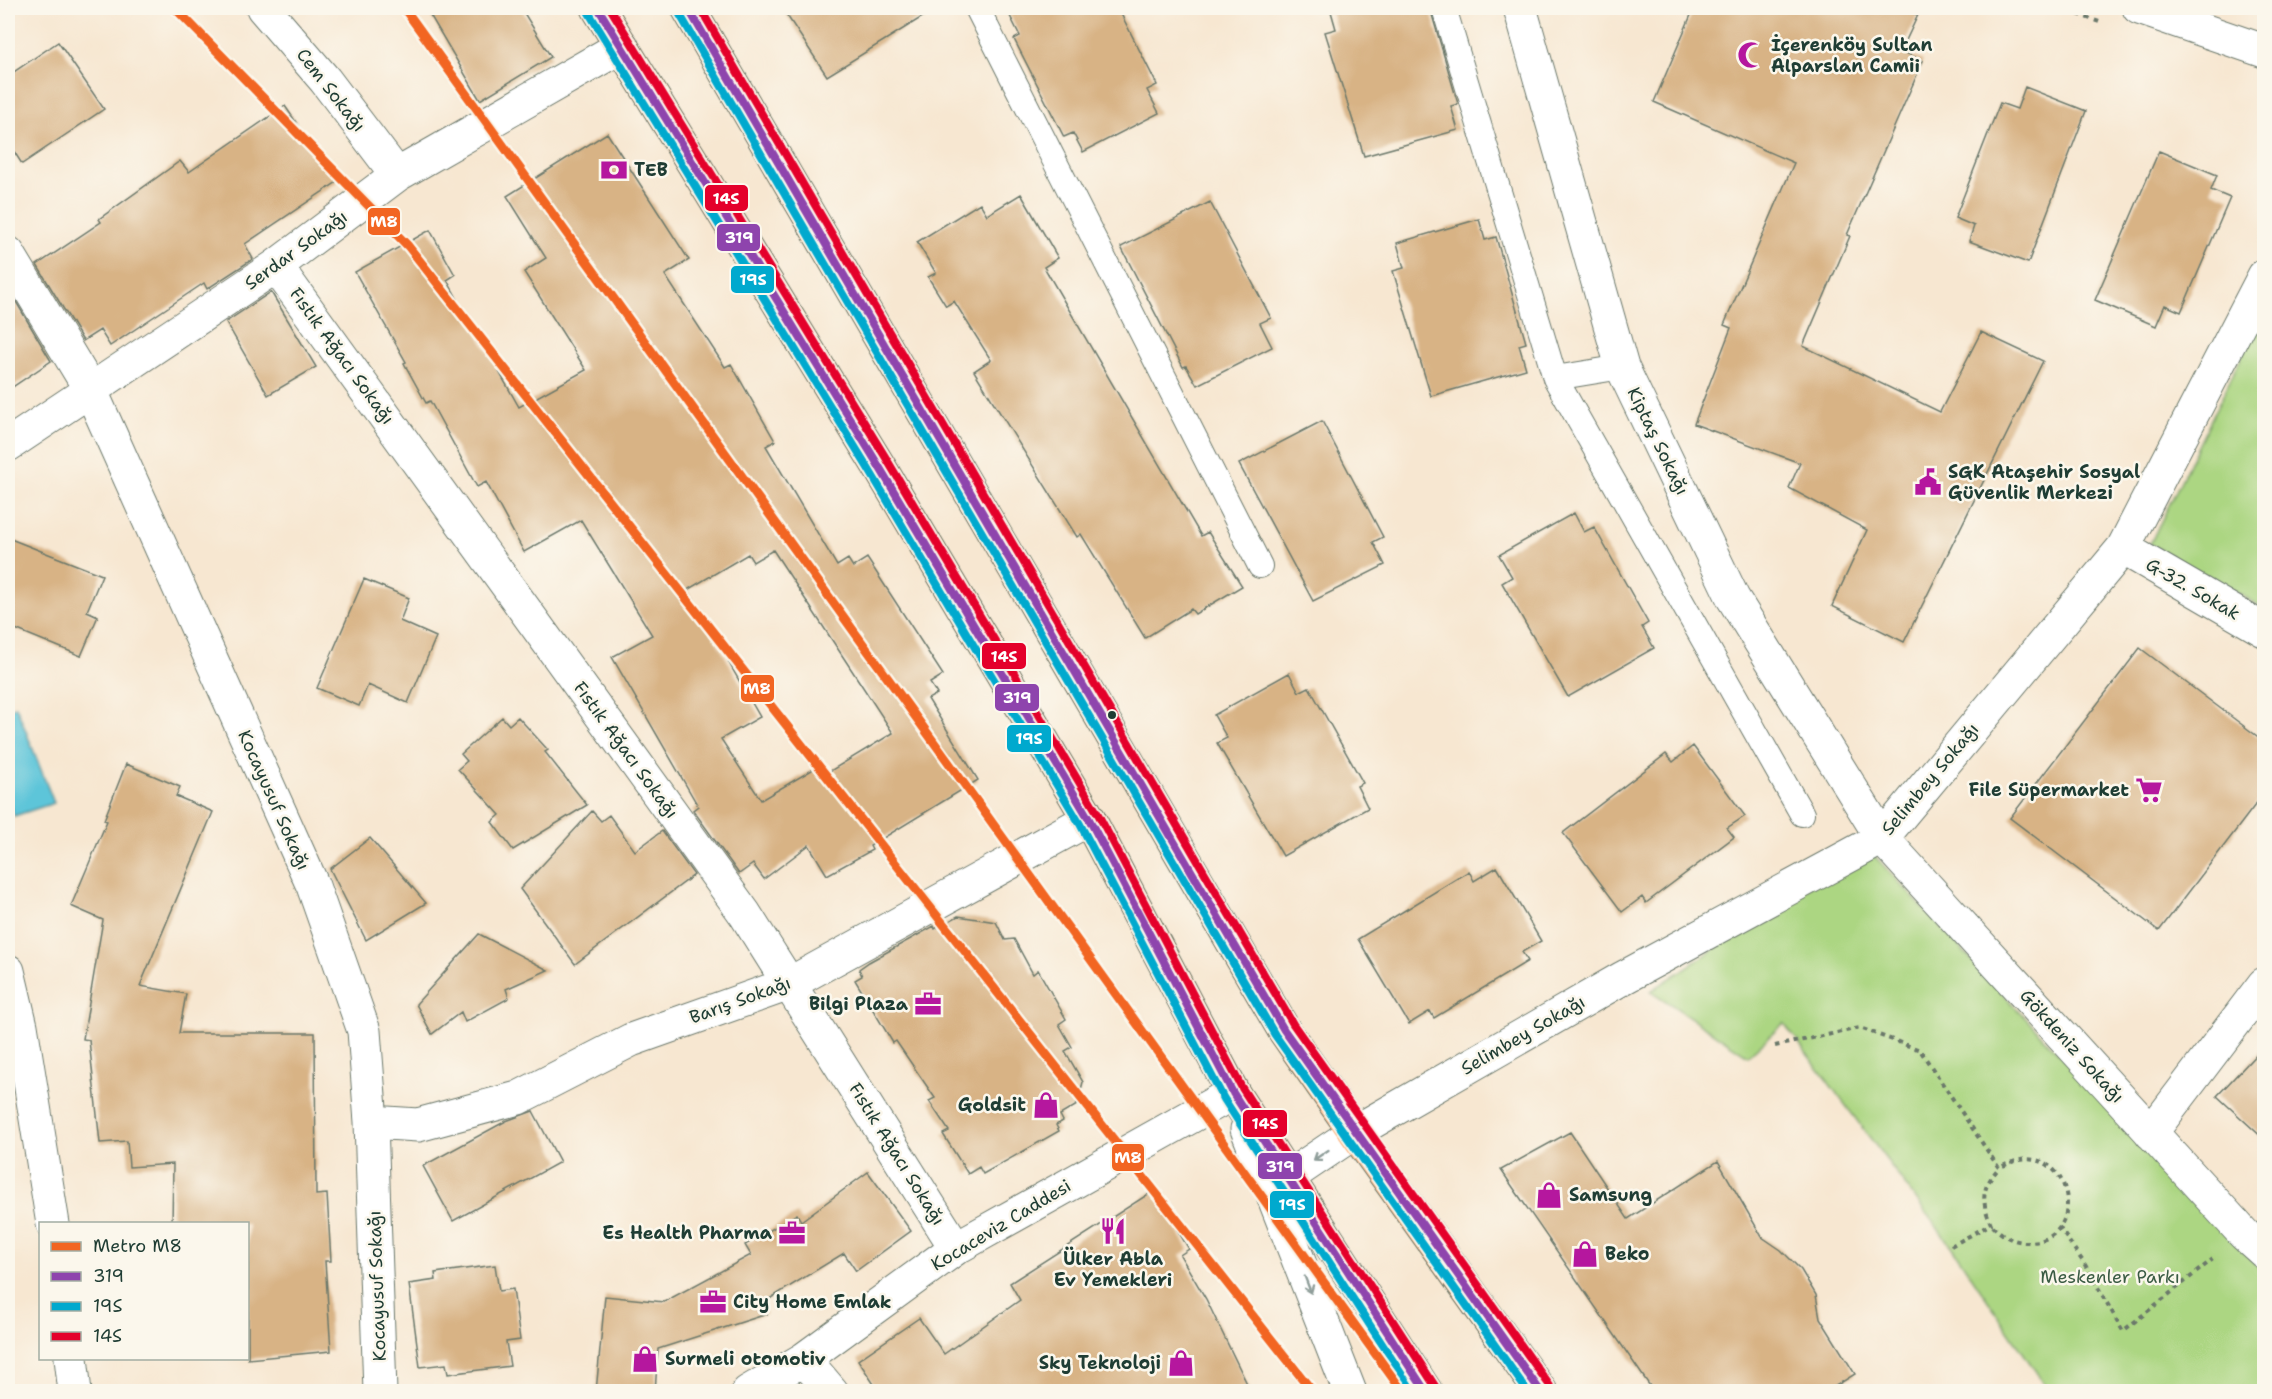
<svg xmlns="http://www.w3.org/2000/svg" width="2272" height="1399" viewBox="0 0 2272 1399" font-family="'Shantell Sans',sans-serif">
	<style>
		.green { fill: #acd682; stroke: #668a5b; stroke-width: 1.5 }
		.water { fill: #5dc5d9; stroke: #3e8186; stroke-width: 1.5 }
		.building { fill: #d8b385; fill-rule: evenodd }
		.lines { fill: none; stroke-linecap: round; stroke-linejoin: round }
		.service-casing { stroke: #6b786b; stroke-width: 26 }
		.minor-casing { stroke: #6b786b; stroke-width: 35 }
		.tertiary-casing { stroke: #6b786b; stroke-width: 35 }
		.primary-casing { stroke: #6b786b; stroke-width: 35 }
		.path { stroke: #6b786b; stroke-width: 4; stroke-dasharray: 4.5 4.5; stroke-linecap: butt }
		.service { stroke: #fff; stroke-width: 24 }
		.minor { stroke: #fff; stroke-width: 33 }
		.tertiary { stroke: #fff; stroke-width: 33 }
		.primary { stroke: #fbbb8c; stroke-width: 33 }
		.bus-1-casing { stroke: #fbf7ec; stroke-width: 12 }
		.bus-2-casing { stroke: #fbf7ec; stroke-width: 12 }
		.bus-3-casing { stroke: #fbf7ec; stroke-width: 12 }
		.bus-1 { stroke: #8e44ad; stroke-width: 8 }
		.bus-2 { stroke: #00a9ce; stroke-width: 8 }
		.bus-3 { stroke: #e4002b; stroke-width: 8 }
		.metro-1-casing { stroke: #fbf7ec; stroke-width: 14 }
		.metro-1 { stroke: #f26522; stroke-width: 9 }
		.oneway { stroke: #8f9e9a }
		.bus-dot { fill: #1f3d34; stroke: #fbf7ec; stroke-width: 2 }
		.labels { text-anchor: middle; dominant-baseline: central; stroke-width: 5; stroke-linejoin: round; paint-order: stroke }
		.poi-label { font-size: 18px; font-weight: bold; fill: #1f3d34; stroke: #fbf7ec; text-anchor: start }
		.street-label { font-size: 18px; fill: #1f3d34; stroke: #fbf7ec }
		.park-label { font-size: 18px; fill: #3b5c44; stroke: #fbf7ec }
		.line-badge { stroke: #fbf7ec; stroke-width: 2 }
		.badge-label { font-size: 16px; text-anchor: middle; font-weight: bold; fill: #fff }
	</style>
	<rect width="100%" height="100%" fill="#fbf7ec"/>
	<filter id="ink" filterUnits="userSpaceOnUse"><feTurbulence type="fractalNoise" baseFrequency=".0167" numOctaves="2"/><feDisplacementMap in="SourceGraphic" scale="12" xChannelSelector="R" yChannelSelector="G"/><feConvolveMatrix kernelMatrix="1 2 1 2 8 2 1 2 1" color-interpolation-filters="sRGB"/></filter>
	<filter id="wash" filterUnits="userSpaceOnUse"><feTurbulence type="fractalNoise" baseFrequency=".008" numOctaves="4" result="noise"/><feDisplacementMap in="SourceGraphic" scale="24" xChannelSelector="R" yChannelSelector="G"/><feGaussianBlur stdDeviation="1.35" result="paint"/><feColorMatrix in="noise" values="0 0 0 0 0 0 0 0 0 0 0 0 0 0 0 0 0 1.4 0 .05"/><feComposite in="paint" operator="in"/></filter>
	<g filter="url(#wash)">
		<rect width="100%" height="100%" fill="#f7e7d1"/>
		<path class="green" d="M 2264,311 L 2264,608 L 2150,544 Z
			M 1867,848 L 2264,1274 L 2264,1391 L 2049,1391 L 1951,1246 L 1784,1023 L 1748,1056 L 1651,991 Z"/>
		<path class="water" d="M 16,706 L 54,803 L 14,816 L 8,802 L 8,709 Z"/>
		<g id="blocks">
			<path class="building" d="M 426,8 L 521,8 L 551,57 L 480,100 Z
				M 782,8 L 937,8 L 827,76 Z
				M 1006,8 L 1118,8 L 1157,85 L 1147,90 L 1159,113 L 1083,152 L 1073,133 L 1064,137 L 1014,39 L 1020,36 Z
				M 1330,8 L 1430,8 L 1458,104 L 1451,106 L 1458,130 L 1364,156 L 1325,32 L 1336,29 Z
				M 1694,8 L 1898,8 L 1918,15 L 1901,51 L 1923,61 L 1847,235 L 1850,236 L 1803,346 L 1940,412 L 1981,332 L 2043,361 L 1904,642 L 1832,606 L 1867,530 L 1789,488 L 1800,463 L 1694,424 L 1731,328 L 1724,325 L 1794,163 L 1654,102 Z
				M 58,42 L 104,109 L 22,164 L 8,142 L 8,76 Z
				M 2025,87 L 2086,111 L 2028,263 L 1969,241 L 1974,226 L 1955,218 L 2000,103 L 2017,109 Z
				M 285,106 L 337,182 L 245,244 L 253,259 L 207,289 L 204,283 L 110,346 L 100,330 L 83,341 L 37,265 L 101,222 L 99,219 L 180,161 L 189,172 Z
				M 607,133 L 689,260 L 665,275 L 725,367 L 731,364 L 775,441 L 766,446 L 837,566 L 848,559 L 853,567 L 867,558 L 943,675 L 930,683 L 937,694 L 928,699 L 978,780 L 870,846 L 872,850 L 827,875 L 809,845 L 764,879 L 753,864 L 739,874 L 693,810 L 698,806 L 612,657 L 652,635 L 581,520 L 524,552 L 486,482 L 477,487 L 430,401 L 426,403 L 404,363 L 406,362 L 355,272 L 430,230 L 455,275 L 447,280 L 519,407 L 586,370 L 524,272 L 546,258 L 507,196 ZM 773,550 L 893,733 L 827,773 L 822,764 L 761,800 L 721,739 L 760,717 L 687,590 L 748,554 L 753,562 Z
				M 2159,151 L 2217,175 L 2211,190 L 2230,198 L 2181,312 L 2165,305 L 2156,326 L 2095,300 Z
				M 1021,194 L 1058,258 L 1044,267 L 1201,536 L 1208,532 L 1242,586 L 1195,614 L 1191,609 L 1145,638 L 1081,534 L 1077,537 L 974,371 L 991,360 L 954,301 L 946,306 L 928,277 L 936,273 L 917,242 L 980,203 L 987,215 Z
				M 1210,202 L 1271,318 L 1260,323 L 1272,347 L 1197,385 L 1186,366 L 1183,367 L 1121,247 Z
				M 1479,219 L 1485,240 L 1496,237 L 1526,343 L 1519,345 L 1526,369 L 1431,396 L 1393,271 L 1404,268 L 1397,243 Z
				M 8,288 L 51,361 L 8,390 Z
				M 271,292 L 316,367 L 268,395 L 226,322 Z
				M 1322,421 L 1383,537 L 1373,542 L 1385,565 L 1313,601 L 1239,464 Z
				M 1574,513 L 1584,532 L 1594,527 L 1648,623 L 1642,627 L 1654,648 L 1568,697 L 1502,583 L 1512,577 L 1499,555 Z
				M 8,538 L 102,575 L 87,611 L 98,616 L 81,656 L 8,626 Z
				M 364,579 L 409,598 L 400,621 L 436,637 L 408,703 L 368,685 L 359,706 L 317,688 Z
				M 2140,648 L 2265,742 L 2265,792 L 2159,931 L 2010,818 Z
				M 1289,673 L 1299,692 L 1309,687 L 1363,783 L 1357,786 L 1368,808 L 1283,856 L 1217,743 L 1227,738 L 1214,715 Z
				M 502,717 L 509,725 L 518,717 L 548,750 L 545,752 L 587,805 L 513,850 L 492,822 L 500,815 L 458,769 L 467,761 L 461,754 Z
				M 1693,746 L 1745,816 L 1727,828 L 1734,837 L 1646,903 L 1642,897 L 1622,912 L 1563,833 L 1666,754 L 1673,762 Z
				M 126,764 L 180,787 L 176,796 L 213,812 L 140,986 L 186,994 L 179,1033 L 315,1033 L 316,1195 L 327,1194 L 331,1261 L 325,1261 L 331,1351 L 248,1359 L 248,1224 L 172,1224 L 173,1164 L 129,1167 L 127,1141 L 100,1143 L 89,1040 L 83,1039 L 103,920 L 71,906 L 107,821 L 104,820 Z
				M 592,811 L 601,821 L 609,815 L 635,851 L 662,831 L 694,875 L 575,964 L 520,889 Z
				M 370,838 L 426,903 L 366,940 L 330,869 Z
				M 1497,867 L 1541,941 L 1522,952 L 1528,961 L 1434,1018 L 1430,1011 L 1409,1024 L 1358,939 L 1469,871 L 1474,881 Z
				M 958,916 L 996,922 L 1005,940 L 1014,939 L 1033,974 L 1038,970 L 1066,1019 L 1059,1024 L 1072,1047 L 1065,1051 L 1083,1082 L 1077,1105 L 1060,1115 L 1063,1121 L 1056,1125 L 1059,1131 L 983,1174 L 979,1167 L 968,1174 L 943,1134 L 949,1131 L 929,1101 L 935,1098 L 896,1041 L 893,1043 L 855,980 L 862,976 L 859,969 L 869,962 L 934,926 L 935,929 Z
				M 479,934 L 548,970 L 506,989 L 509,998 L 465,1022 L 461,1012 L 432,1034 L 416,1004 Z
				M 2265,1045 L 2265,1140 L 2217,1096 Z
				M 533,1111 L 560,1162 L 453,1221 L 423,1166 L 506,1121 Z
				M 1570,1132 L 1628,1219 L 1718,1161 L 1762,1237 L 1781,1250 L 1801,1270 L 1816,1295 L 1820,1318 L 1855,1374 L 1826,1392 L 1654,1392 L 1501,1170 Z
				M 868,1172 L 911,1231 L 856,1271 L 844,1253 L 761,1304 L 767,1314 L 658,1349 L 655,1392 L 596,1392 L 605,1296 L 664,1302 L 751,1255 L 745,1245 L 797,1214 L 801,1221 Z
				M 1153,1191 L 1189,1249 L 1180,1255 L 1206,1299 L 1251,1392 L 879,1392 L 858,1360 L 919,1318 L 944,1354 L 1020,1300 L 1010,1283 Z
				M 495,1265 L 499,1291 L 513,1289 L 520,1340 L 506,1342 L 510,1366 L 448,1374 L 446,1364 L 420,1367 L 409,1284 L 436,1280 L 435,1273 Z"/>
		</g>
	</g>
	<g filter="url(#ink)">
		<use href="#blocks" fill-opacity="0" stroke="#6b786b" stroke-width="1.5"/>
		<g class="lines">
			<defs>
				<path id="service" d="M 977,8 L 1260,566
					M 1444,8 L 1555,378 L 1802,814
					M 1555,378 L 1622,367"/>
				<path id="minor" d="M 263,8 L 325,80 L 397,175
					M 1520,8 L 1622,367 L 1733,598 L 1882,838 L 2244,1234 L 2264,1252
					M 2139,8 L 2264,51
					M 8,253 L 90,389 L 313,886 L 364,1031 L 371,1122 L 380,1392
					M 276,266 L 745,914 L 956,1248
					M 8,445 L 276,266 L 397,175 L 622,46
					M 2123,548 L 2264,630
					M 8,971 L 21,1026 L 53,1224
					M 371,1122 L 418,1125 L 518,1098 L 631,1040 L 789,984 L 1089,819
					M 2151,1133 L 2264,984
					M 1287,1178 L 1355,1132 L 1621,979 L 1882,838 L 2123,548 L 2264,276
					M 71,1358 L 75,1392
					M 804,1359 L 832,1392
					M 748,1392 L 804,1359 L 956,1248 L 1233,1093"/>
				<path id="tertiary" d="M 1247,1129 L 1350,1392"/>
				<path id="primary" d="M 598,8 L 877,463 L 1089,819 L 1233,1093 L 1426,1392
					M 688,8 L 1284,1030 L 1355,1132 L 1541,1392"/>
			</defs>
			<use href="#service" class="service-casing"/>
			<use href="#minor" class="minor-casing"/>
			<use href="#tertiary" class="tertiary-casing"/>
			<use href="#primary" class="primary-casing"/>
			<path class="path" d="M 2061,8 L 2102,23
				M 1775,1046 L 1860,1028 L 1920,1050 L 1999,1168 C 2070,1128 2093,1239 2031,1242 C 2014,1243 2002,1236 1991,1224
				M 2059,1227 L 2084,1263 L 2123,1331 L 2213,1259
				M 1951,1246 L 1991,1224 C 1981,1200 1981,1188 1999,1168"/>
			<use href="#service" class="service"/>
			<use href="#minor" class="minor"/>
			<use href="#tertiary" class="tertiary"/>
			<use href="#primary" class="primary"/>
			<defs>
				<path id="bus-1" d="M 598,8 L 877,463 L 1089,819 L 1233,1093 L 1426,1392
					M 688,8 L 1284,1030 L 1541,1392"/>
				<path id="bus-2" d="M 589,13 L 868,468 L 1080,824 L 1224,1099 L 1413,1392
					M 679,13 L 1275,1035 L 1528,1392"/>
				<path id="bus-3" d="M 610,8 L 886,458 L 1098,814 L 1242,1088 L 1435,1386
					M 700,8 L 1293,1024 L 1550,1386"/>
			</defs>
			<use href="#bus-1" class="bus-1-casing"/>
			<use href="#bus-2" class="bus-2-casing"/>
			<use href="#bus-3" class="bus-3-casing"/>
			<use href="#bus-1" class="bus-1"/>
			<use href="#bus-2" class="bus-2"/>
			<use href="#bus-3" class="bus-3"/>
			<defs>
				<path id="metro-1" d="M 175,8 L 408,246 L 1313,1392
					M 404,8 L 1403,1392"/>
			</defs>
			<use href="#metro-1" class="metro-1-casing"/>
			<use href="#metro-1" class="metro-1"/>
		</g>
		<defs><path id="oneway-shaft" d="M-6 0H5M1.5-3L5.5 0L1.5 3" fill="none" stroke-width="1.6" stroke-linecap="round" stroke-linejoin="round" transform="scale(1.5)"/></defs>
		<g class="oneway">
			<use href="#oneway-shaft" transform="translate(1321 1155) rotate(146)"/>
			<use href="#oneway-shaft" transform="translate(1308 1285) rotate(69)"/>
		</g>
	</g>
	<defs>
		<symbol id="mosque-bare" viewBox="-9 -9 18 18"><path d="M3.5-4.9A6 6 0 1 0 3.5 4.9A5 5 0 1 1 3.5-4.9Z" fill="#b5179e" stroke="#fbf7ec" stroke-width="2.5" paint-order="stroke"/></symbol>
		<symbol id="bank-bare" viewBox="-9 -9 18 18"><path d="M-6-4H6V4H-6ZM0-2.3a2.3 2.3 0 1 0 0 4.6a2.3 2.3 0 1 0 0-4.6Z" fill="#b5179e" stroke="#fbf7ec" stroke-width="2.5" paint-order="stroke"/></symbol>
		<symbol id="civic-bare" viewBox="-9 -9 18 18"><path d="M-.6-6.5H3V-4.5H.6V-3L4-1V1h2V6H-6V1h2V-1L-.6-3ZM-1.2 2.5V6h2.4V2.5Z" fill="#b5179e" stroke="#fbf7ec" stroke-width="2.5" paint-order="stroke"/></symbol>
		<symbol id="supermarket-bare" viewBox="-9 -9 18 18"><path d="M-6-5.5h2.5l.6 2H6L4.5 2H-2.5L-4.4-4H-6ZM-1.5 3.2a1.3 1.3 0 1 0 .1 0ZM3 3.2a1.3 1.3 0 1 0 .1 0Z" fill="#b5179e" stroke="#fbf7ec" stroke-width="2.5" paint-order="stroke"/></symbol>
		<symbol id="office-bare" viewBox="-9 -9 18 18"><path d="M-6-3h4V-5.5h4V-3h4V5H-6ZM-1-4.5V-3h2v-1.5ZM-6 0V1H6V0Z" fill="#b5179e" stroke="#fbf7ec" stroke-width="2.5" paint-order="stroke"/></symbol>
		<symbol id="shop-bare" viewBox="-9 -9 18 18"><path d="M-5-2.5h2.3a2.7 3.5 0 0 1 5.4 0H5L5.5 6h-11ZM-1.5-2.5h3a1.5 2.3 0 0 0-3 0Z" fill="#b5179e" stroke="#fbf7ec" stroke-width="2.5" paint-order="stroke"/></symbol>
		<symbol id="restaurant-bare" viewBox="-9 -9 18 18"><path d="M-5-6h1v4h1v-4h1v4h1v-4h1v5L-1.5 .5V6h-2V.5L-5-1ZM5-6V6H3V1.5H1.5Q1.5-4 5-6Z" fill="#b5179e" stroke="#fbf7ec" stroke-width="2.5" paint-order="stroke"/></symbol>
	</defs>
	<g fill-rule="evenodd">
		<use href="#mosque-bare" x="1732" y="36" width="38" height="38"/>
		<use href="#bank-bare" x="595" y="151" width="38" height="38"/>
		<use href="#civic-bare" x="1909" y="463" width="38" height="38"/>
		<use href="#supermarket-bare" x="2130" y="771" width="38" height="38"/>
		<use href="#office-bare" x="909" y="985" width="38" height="38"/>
		<use href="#shop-bare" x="1027" y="1086" width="38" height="38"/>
		<use href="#shop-bare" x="1530" y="1176" width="38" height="38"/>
		<use href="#restaurant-bare" x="1094" y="1212" width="38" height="38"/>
		<use href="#office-bare" x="773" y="1214" width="38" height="38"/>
		<use href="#shop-bare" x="1566" y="1235" width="38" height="38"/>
		<use href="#office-bare" x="694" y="1283" width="38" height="38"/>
		<use href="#shop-bare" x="626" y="1340" width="38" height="38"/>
		<use href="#shop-bare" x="1162" y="1344" width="38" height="38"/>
	</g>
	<circle class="bus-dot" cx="1112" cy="715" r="5"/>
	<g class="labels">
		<g class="poi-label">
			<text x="1771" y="45">İçerenköy Sultan<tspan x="1771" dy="21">Alparslan Camii</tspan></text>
			<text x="634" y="170">TEB</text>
			<text x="1948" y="472">SGK Ataşehir Sosyal<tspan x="1948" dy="21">Güvenlik Merkezi</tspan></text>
			<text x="2129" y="790" text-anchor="end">File Süpermarket</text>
			<text x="908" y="1004" text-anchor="end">Bilgi Plaza</text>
			<text x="1026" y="1105" text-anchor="end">Goldsit</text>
			<text x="1569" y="1195">Samsung</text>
			<text x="772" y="1233" text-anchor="end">Es Health Pharma</text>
			<text x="1605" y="1254">Beko</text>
			<text x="1113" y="1259" text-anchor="middle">Ülker Abla<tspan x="1113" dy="21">Ev Yemekleri</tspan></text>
			<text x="733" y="1302">City Home Emlak</text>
			<text x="665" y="1359">Surmeli otomotiv</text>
			<text x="1161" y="1363" text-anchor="end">Sky Teknoloji</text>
		</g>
		<g class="street-label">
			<text transform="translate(331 90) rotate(52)">Cem Sokağı</text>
			<text transform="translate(296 250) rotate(-36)">Serdar Sokağı</text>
			<text transform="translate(342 356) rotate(54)">Fıstık Ağacı Sokağı</text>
			<text transform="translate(1658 441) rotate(64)">Kiptaş Sokağı</text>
			<text transform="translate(2193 589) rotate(30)">G-32. Sokak</text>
			<text transform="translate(626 750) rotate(54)">Fıstık Ağacı Sokağı</text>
			<text transform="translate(1930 779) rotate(-50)">Selimbey Sokağı</text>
			<text transform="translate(274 800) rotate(66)">Kocayusuf Sokağı</text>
			<text transform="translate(740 1000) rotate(-20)">Barış Sokağı</text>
			<text transform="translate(1523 1035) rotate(-30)">Selimbey Sokağı</text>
			<text transform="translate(2072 1046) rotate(48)">Gökdeniz Sokağı</text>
			<text transform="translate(897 1154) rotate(58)">Fıstık Ağacı Sokağı</text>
			<text transform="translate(1001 1225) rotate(-31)">Kocaceviz Caddesi</text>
			<text transform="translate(377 1286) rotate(-92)">Kocayusuf Sokağı</text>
		</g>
		<g class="park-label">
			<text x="2110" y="1277">Meskenler Parkı</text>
		</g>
	</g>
	<g class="line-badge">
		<rect x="704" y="184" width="45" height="28" rx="6" fill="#e4002b"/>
		<rect x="367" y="207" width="34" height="29" rx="6" fill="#f26522"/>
		<rect x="716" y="223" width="45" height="29" rx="6" fill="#8e44ad"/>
		<rect x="730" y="265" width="45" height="29" rx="6" fill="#00a9ce"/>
		<rect x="981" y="642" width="46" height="28" rx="6" fill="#e4002b"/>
		<rect x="740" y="674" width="35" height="29" rx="6" fill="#f26522"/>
		<rect x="994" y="683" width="46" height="29" rx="6" fill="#8e44ad"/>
		<rect x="1006" y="724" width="46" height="29" rx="6" fill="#00a9ce"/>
		<rect x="1242" y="1109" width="46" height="29" rx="6" fill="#e4002b"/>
		<rect x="1111" y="1143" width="34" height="29" rx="6" fill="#f26522"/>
		<rect x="1257" y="1152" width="46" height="28" rx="6" fill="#8e44ad"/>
		<rect x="1269" y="1190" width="46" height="29" rx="6" fill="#00a9ce"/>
	</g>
	<g class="badge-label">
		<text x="726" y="204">14S</text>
		<text x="384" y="227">M8</text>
		<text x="739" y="243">319</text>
		<text x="753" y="285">19S</text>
		<text x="1004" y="662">14S</text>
		<text x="757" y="694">M8</text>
		<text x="1017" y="703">319</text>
		<text x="1029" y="744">19S</text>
		<text x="1265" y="1129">14S</text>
		<text x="1128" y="1163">M8</text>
		<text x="1280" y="1172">319</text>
		<text x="1292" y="1210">19S</text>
	</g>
	<rect width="2272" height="1399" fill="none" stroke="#fbf7ec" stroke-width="30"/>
	<rect x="39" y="1222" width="210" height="138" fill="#fbf7ec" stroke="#a3ada2" stroke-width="1.5"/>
	<rect x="51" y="1242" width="30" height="9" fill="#f26522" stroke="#a3ada2" stroke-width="1.5"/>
	<text x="93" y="1252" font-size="18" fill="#1f3d34">Metro M8</text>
	<rect x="51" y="1272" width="30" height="9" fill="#8e44ad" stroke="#a3ada2" stroke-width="1.5"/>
	<text x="93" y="1282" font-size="18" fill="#1f3d34">319</text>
	<rect x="51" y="1302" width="30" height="9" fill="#00a9ce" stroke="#a3ada2" stroke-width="1.5"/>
	<text x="93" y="1312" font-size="18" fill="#1f3d34">19S</text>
	<rect x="51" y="1332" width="30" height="9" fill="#e4002b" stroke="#a3ada2" stroke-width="1.5"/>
	<text x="93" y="1342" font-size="18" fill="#1f3d34">14S</text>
</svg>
